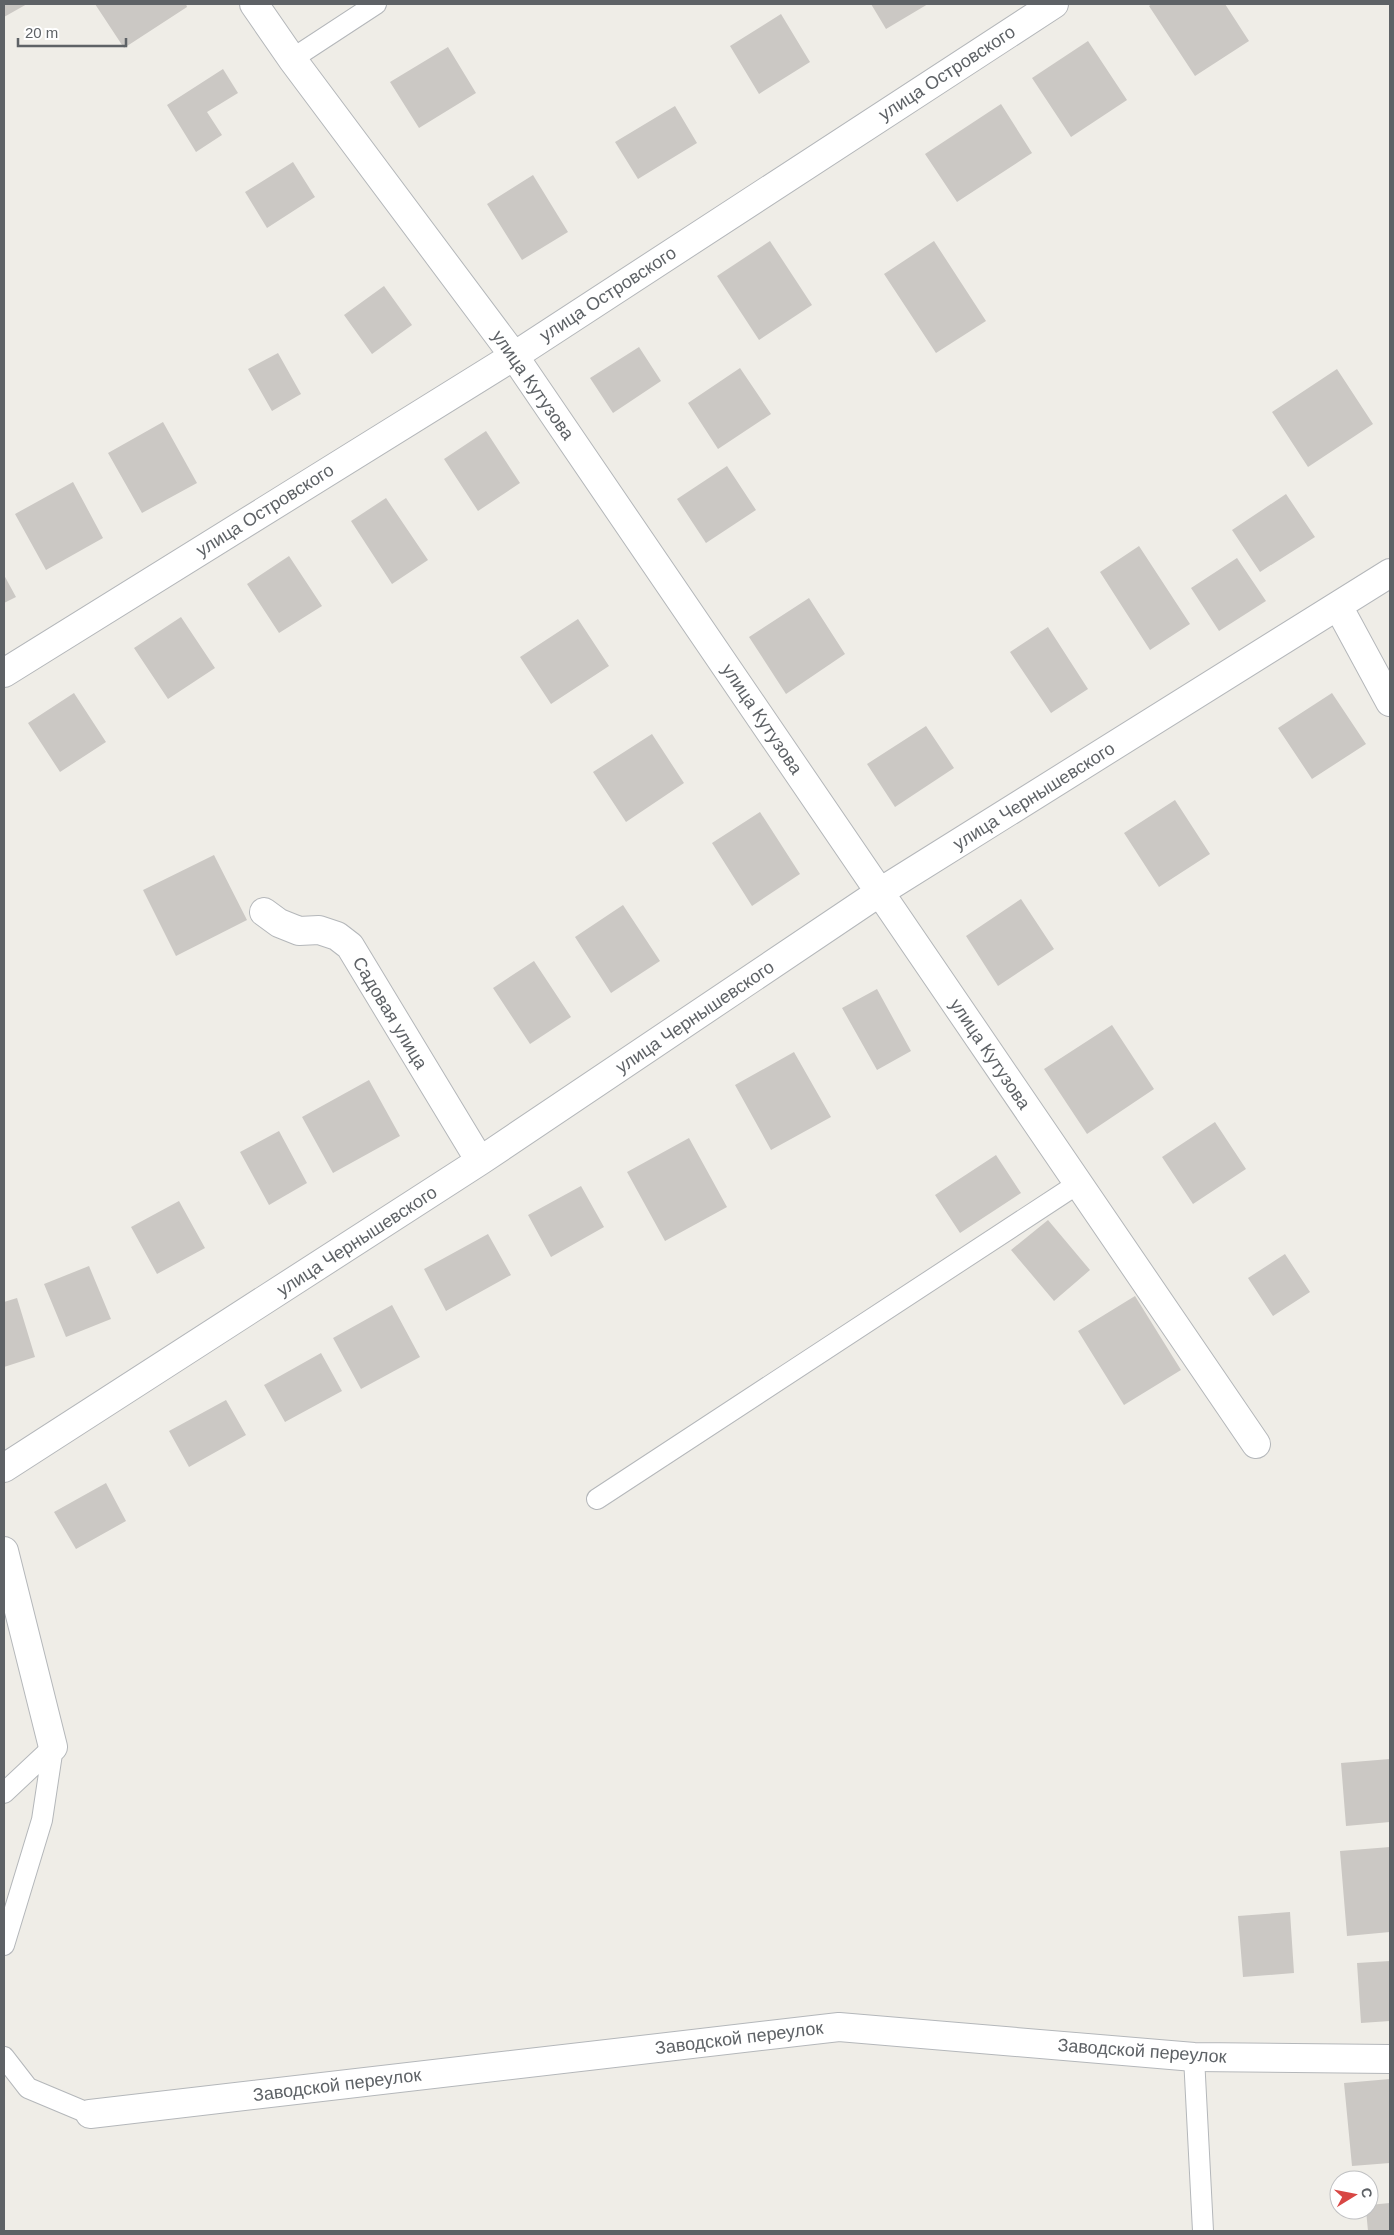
<svg xmlns="http://www.w3.org/2000/svg" width="1394" height="2235" viewBox="0 0 1394 2235" font-family="Helvetica,sans-serif">
	<style>
		.building { fill: #cbc8c4 }
		.lines { fill: none; stroke-linecap: round; stroke-linejoin: round }
		.lane-casing { stroke: #b4b7ba; stroke-width: 22 }
		.street-casing { stroke: #b4b7ba; stroke-width: 30 }
		.lane { stroke: #fff; stroke-width: 20 }
		.street { stroke: #fff; stroke-width: 28 }
		.labels { text-anchor: middle; dominant-baseline: central; stroke-width: 4; stroke-linejoin: round; paint-order: stroke }
		.street-label { font-size: 18px; fill: #5e6266; stroke: #fff }
	</style>
	<rect width="100%" height="100%" fill="#efede7"/>
	<path class="building" d="M 4,4 L 27,4 L 4,17 Z
		M 95,4 L 186,4 L 187,7 L 124,48 Z
		M 871,4 L 928,4 L 886,29 Z
		M 1152,4 L 1225,4 L 1249,41 L 1195,76 L 1149,6 Z
		M 781,14 L 810,62 L 759,94 L 730,46 Z
		M 1088,41 L 1127,100 L 1071,137 L 1032,78 Z
		M 448,47 L 476,93 L 419,128 L 390,82 Z
		M 223,69 L 238,93 L 207,112 L 222,135 L 196,152 L 167,105 Z
		M 1001,104 L 1032,153 L 957,202 L 925,154 Z
		M 675,106 L 697,143 L 638,179 L 615,142 Z
		M 293,162 L 315,197 L 267,228 L 245,192 Z
		M 533,175 L 568,232 L 522,260 L 487,204 Z
		M 770,241 L 812,305 L 759,340 L 717,276 Z
		M 934,241 L 986,321 L 936,353 L 884,274 Z
		M 384,286 L 412,325 L 372,354 L 344,315 Z
		M 639,347 L 661,381 L 613,413 L 590,378 Z
		M 278,353 L 301,394 L 272,411 L 248,369 Z
		M 740,368 L 771,414 L 718,449 L 688,403 Z
		M 1337,369 L 1373,424 L 1308,467 L 1272,412 Z
		M 163,422 L 197,483 L 142,513 L 108,453 Z
		M 486,431 L 520,483 L 478,511 L 444,459 Z
		M 727,466 L 756,510 L 706,543 L 677,499 Z
		M 73,482 L 103,538 L 46,570 L 15,514 Z
		M 1286,494 L 1315,537 L 1260,572 L 1232,530 Z
		M 386,498 L 428,560 L 392,584 L 351,521 Z
		M 1139,546 L 1190,624 L 1150,650 L 1100,572 Z
		M 289,556 L 322,606 L 279,633 L 247,584 Z
		M 1237,558 L 1266,601 L 1219,631 L 1191,588 Z
		M 4,575 L 16,597 L 4,603 Z
		M 809,598 L 845,654 L 786,694 L 749,637 Z
		M 181,617 L 215,668 L 168,699 L 134,648 Z
		M 578,619 L 609,666 L 551,704 L 520,657 Z
		M 1048,627 L 1088,689 L 1051,713 L 1010,652 Z
		M 74,693 L 106,742 L 60,772 L 28,723 Z
		M 1332,693 L 1366,744 L 1312,779 L 1278,728 Z
		M 926,726 L 954,768 L 895,807 L 867,764 Z
		M 652,734 L 684,783 L 626,822 L 593,772 Z
		M 1175,800 L 1210,854 L 1159,887 L 1124,833 Z
		M 760,812 L 800,874 L 752,906 L 712,843 Z
		M 214,855 L 247,920 L 176,956 L 143,890 Z
		M 1021,899 L 1054,949 L 998,986 L 966,936 Z
		M 623,905 L 660,961 L 611,993 L 575,937 Z
		M 534,961 L 571,1017 L 530,1044 L 493,988 Z
		M 877,989 L 911,1051 L 877,1070 L 842,1008 Z
		M 1112,1025 L 1154,1089 L 1087,1134 L 1044,1069 Z
		M 794,1052 L 831,1117 L 771,1150 L 735,1085 Z
		M 369,1080 L 400,1136 L 333,1173 L 302,1117 Z
		M 1215,1122 L 1246,1169 L 1193,1204 L 1162,1157 Z
		M 279,1131 L 307,1183 L 269,1205 L 240,1152 Z
		M 689,1138 L 727,1207 L 665,1241 L 627,1172 Z
		M 996,1155 L 1021,1193 L 960,1233 L 935,1195 Z
		M 581,1186 L 604,1227 L 551,1257 L 528,1215 Z
		M 179,1201 L 205,1248 L 157,1274 L 131,1227 Z
		M 1048,1220 L 1090,1270 L 1054,1301 L 1011,1250 Z
		M 488,1234 L 511,1275 L 446,1311 L 424,1269 Z
		M 1285,1254 L 1310,1292 L 1273,1316 L 1248,1278 Z
		M 89,1266 L 111,1319 L 66,1337 L 44,1284 Z
		M 1135,1296 L 1181,1370 L 1124,1405 L 1078,1331 Z
		M 17,1298 L 35,1357 L 4,1367 L 4,1302 Z
		M 392,1305 L 420,1357 L 361,1389 L 333,1338 Z
		M 321,1353 L 342,1391 L 285,1422 L 264,1385 Z
		M 226,1400 L 246,1435 L 189,1467 L 169,1431 Z
		M 106,1483 L 126,1521 L 76,1549 L 54,1512 Z
		M 1390,1759 L 1390,1822 L 1346,1826 L 1341,1763 Z
		M 1390,1847 L 1390,1932 L 1347,1936 L 1340,1851 Z
		M 1290,1912 L 1294,1973 L 1243,1977 L 1238,1916 Z
		M 1390,1961 L 1390,2021 L 1361,2023 L 1357,1963 Z
		M 1390,2079 L 1390,2163 L 1352,2166 L 1344,2083 Z
		M 1390,2203 L 1390,2231 L 1368,2231 L 1366,2210 L 1369,2210 L 1369,2205 Z"/>
	<g class="lines">
		<defs>
			<path id="lane" d="M 292,59 L 376,4
				M 597,1499 L 1079,1183
				M 4,1793 L 53,1747 L 42,1820 L 4,1945
				M 4,2057 L 28,2088 L 90,2114
				M 1194,2057 L 1203,2231"/>
			<path id="street" d="M 254,4 L 292,59 L 514,356 L 1256,1444
				M 1338,606 L 1390,702
				M 4,673 L 514,356 L 1054,4
				M 264,912 L 279,923 L 299,931 L 319,930 L 337,936 L 350,946 L 480,1161
				M 4,1468 L 480,1161 L 880,892 L 1390,573
				M 4,1551 L 53,1747
				M 90,2114 L 839,2027 L 1194,2057 L 1390,2059"/>
		</defs>
		<use href="#lane" class="lane-casing"/>
		<use href="#street" class="street-casing"/>
		<use href="#lane" class="lane"/>
		<use href="#street" class="street"/>
	</g>
	<g class="labels">
		<g class="street-label">
			<text transform="translate(947 73) rotate(-33)">улица Островского</text>
			<text transform="translate(608 294) rotate(-33)">улица Островского</text>
			<text transform="translate(533 385) rotate(55)">улица Кутузова</text>
			<text transform="translate(265 510) rotate(-32)">улица Островского</text>
			<text transform="translate(762 719) rotate(56)">улица Кутузова</text>
			<text transform="translate(1034 796) rotate(-32)">улица Чернышевского</text>
			<text transform="translate(390 1013) rotate(59)">Садовая улица</text>
			<text transform="translate(695 1017) rotate(-34)">улица Чернышевского</text>
			<text transform="translate(990 1054) rotate(56)">улица Кутузова</text>
			<text transform="translate(357 1241) rotate(-33)">улица Чернышевского</text>
			<text transform="translate(739 2038) rotate(-7)">Заводской переулок</text>
			<text transform="translate(1142 2051) rotate(4)">Заводской переулок</text>
			<text transform="translate(337 2085) rotate(-7)">Заводской переулок</text>
		</g>
	</g>
	<rect width="1394" height="2235" fill="none" stroke="#5e6266" stroke-width="10"/>
	<g transform="translate(1354 2195) rotate(80)"><circle r="24" fill="#ffffff" stroke="#bfc0c2"/>
	<path d="M0-4L9 19L0 12L-9 19Z" fill="#d84744"/>
	<text y="-8" font-size="14" font-weight="bold" text-anchor="middle" fill="#5e6266">С</text>
	</g>
	<path d="M18 38v8h108v-8" fill="none" stroke="#5e6266" stroke-width="2.5"/>
	<text x="25" y="38" font-size="15" fill="#5e6266" stroke="#ffffff" stroke-width="4" paint-order="stroke">20 m</text>
</svg>
